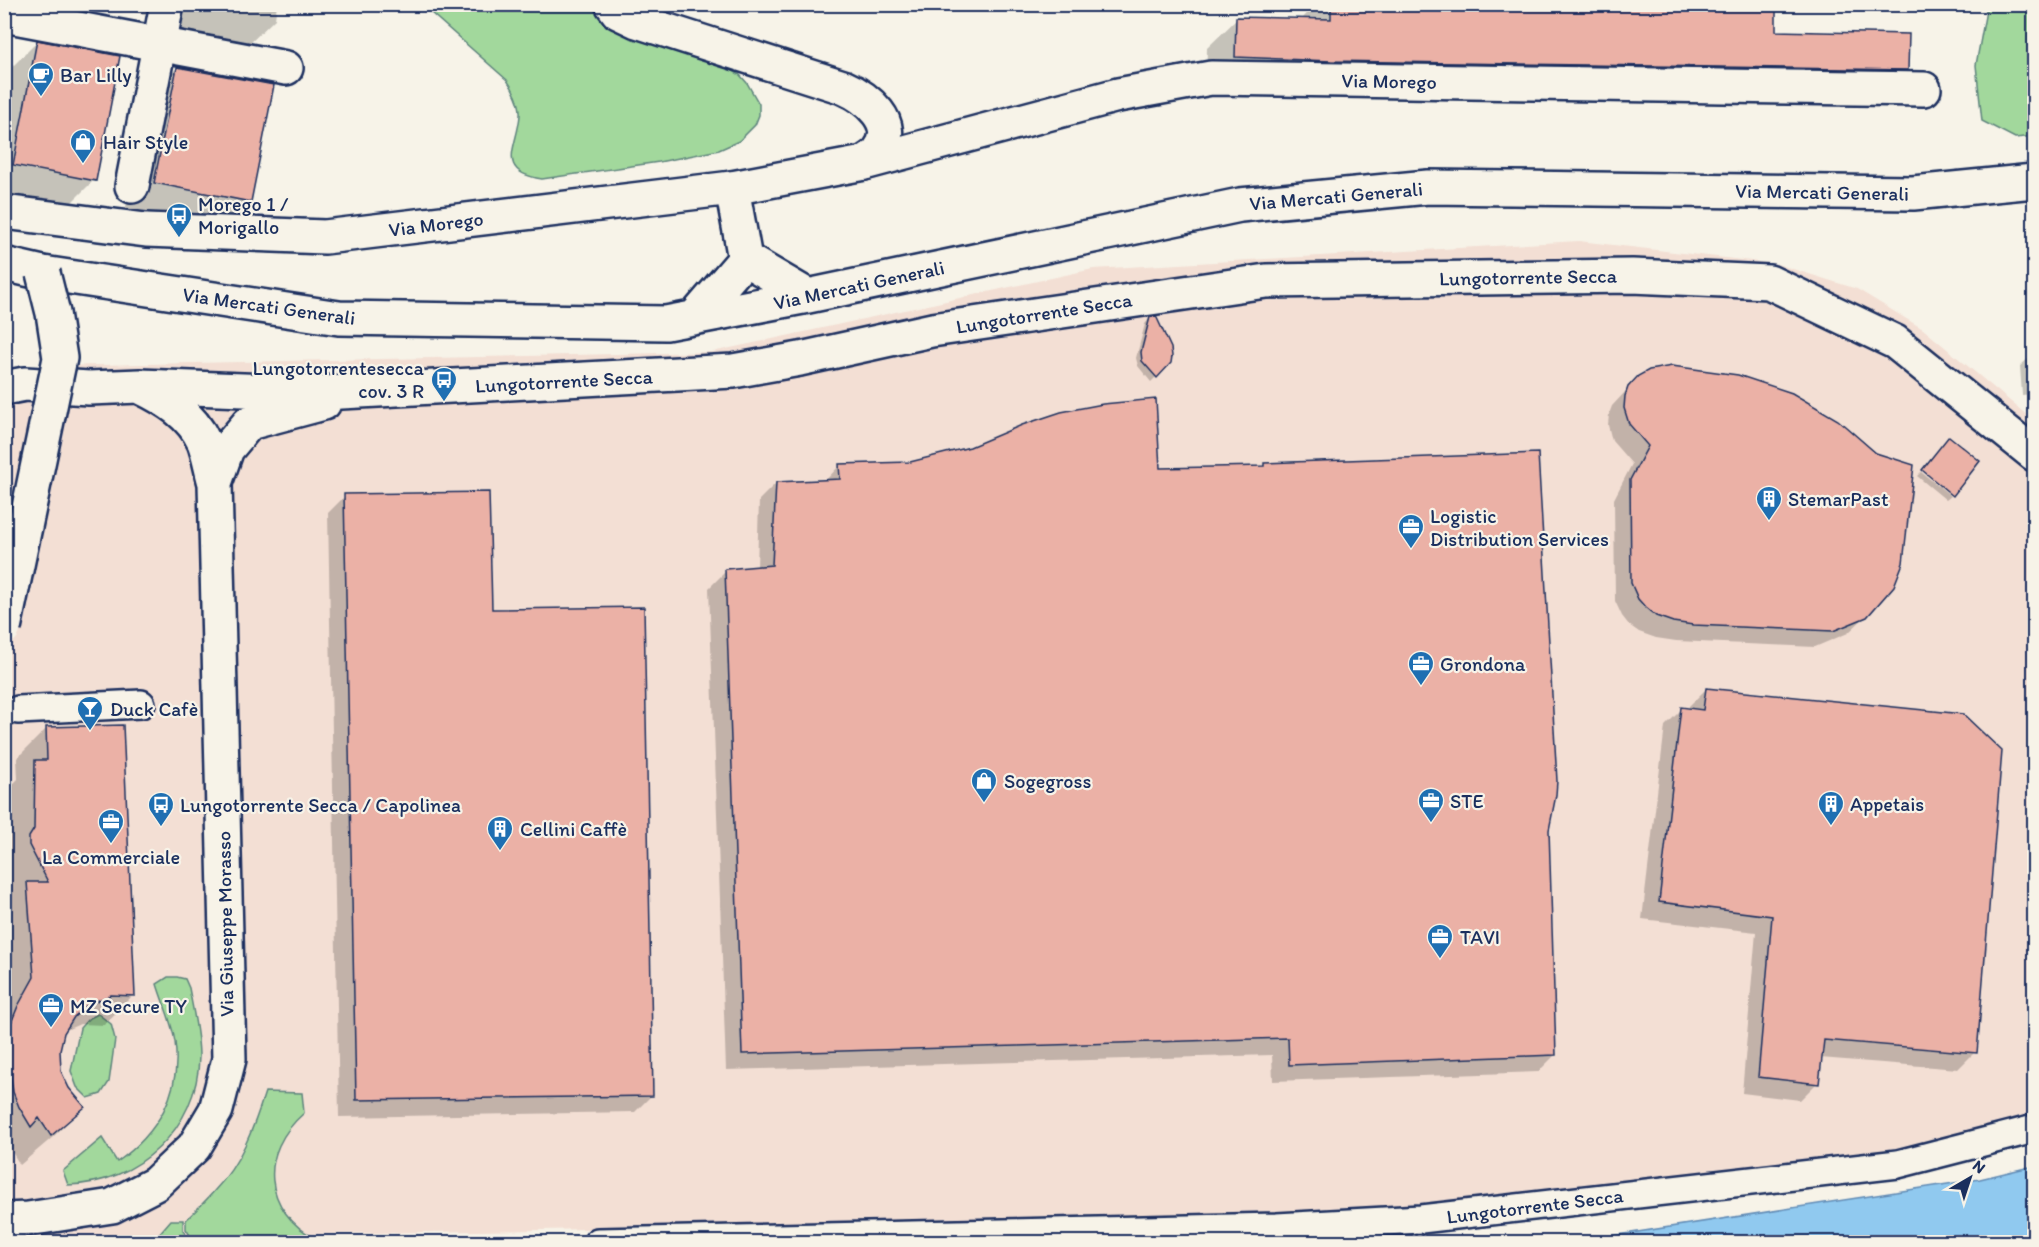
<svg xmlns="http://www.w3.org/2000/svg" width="2039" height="1247" viewBox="0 0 2039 1247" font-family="Itim,sans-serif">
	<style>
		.built { fill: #f3dfd4 }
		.green { fill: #a2d89c; stroke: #5e847d; stroke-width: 1.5 }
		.water { fill: #90c9ef; stroke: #618bb5; stroke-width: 1.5 }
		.shadow { fill: #0003 }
		.building { fill: #ebb1a6; stroke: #1b2f5e; stroke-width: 1.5 }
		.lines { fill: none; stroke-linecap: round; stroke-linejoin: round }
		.pedestrian-casing { stroke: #1b2f5e; stroke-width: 32 }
		.minor-casing { stroke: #1b2f5e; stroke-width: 38 }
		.tertiary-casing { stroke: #1b2f5e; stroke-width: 38 }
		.secondary-casing { stroke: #1b2f5e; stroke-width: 38 }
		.primary-casing { stroke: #1b2f5e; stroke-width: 38 }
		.pedestrian { stroke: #f7f3e8; stroke-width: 27 }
		.minor { stroke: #f7f3e8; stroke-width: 33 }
		.tertiary { stroke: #f7f3e8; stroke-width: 33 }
		.secondary { stroke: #f7f3e8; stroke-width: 33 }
		.primary { stroke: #f7f3e8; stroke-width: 33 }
		.primary-bridge-casing { stroke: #1b2f5e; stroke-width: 38; stroke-linecap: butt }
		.primary-bridge { stroke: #f7f3e8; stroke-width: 33 }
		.labels { text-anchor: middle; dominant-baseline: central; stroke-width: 4.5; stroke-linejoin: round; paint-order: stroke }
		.poi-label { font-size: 20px; fill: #1b2f5e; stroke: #f7f3e8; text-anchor: start }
		.street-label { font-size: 20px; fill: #1b2f5e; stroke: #f7f3e8 }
	</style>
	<rect width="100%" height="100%" fill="#f7f3e8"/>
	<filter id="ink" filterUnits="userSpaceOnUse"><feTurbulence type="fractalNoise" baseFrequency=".0167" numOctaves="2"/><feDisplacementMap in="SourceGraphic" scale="12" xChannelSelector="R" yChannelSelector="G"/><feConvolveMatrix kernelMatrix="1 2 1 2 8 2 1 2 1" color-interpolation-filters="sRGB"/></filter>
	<g filter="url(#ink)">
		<path class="built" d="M 1579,241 L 1777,264 L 1857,289 L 1923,329 L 2034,421 L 2034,1115 L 1900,1149 L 1558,1191 L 1278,1216 L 166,1237 L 5,1237 L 4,367 L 712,352 L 1093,269 Z"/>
		<path class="green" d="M 422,5 L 592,5 L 618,32 L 719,62 L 740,75 L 747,83 L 759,104 L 759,115 L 755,125 L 739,141 L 719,150 L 659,162 L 542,179 C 494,172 518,146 520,115 C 521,104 513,88 507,80 Z
			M 1987,5 L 2034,5 L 2034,136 L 2015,138 L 1982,121 L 1976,65 Z
			M 168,977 L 177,977 L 185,979 L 189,988 C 193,1010 199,1034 199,1057 C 198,1128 138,1184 68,1185 L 63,1171 L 102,1138 L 117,1162 C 157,1134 182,1093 175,1042 C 172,1022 163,1004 157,984 Z
			M 98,1014 L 111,1024 L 115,1039 L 109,1082 L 101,1094 L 88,1098 L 77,1087 L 71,1071 L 80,1028 L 88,1019 Z
			M 265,1092 L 302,1093 L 304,1113 C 258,1153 263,1210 316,1239 L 194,1242 L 186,1229 L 186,1220 C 196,1210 206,1201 215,1190 C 241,1163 254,1127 265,1092 Z
			M 171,1220 L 183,1220 L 183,1230 L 190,1242 L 146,1242 L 148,1235 L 158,1235 Z"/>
		<path class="water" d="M 2034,1166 L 2034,1242 L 1573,1242 L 1980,1179 Z"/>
		<path class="shadow" d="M 98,4 L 277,4 L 275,19 L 245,48 L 156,33 L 157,17 Z
			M 1316,4 L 1775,4 L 1774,33 L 1907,69 L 1877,99 L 1206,86 L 1207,48 L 1237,19 L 1302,19 Z
			M 37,42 L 94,180 L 64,210 L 4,198 L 4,87 L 7,72 Z
			M 177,68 L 250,202 L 220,231 L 125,212 L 147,98 Z
			M 1150,318 L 1170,363 L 1151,382 L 1138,366 L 1136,358 L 1145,324 Z
			M 2031,356 L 2034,356 L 2034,394 L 2022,395 L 2020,366 Z
			M 1639,377 L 1866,616 L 1848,633 L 1815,647 L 1676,641 L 1656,638 L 1639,632 L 1629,625 L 1622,616 L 1615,601 L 1614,499 L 1632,464 L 1612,441 L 1608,425 L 1609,414 L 1612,406 Z
			M 840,465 L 1159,470 L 1262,468 L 1264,465 L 1555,1055 L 1538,1072 L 1273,1081 L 1272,1055 L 726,1070 L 709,588 L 726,571 L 757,568 L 759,500 L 776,483 L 824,482 Z
			M 1921,472 L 1951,496 L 1946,500 L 1917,476 Z
			M 345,496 L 490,610 L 652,1095 L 635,1112 L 339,1117 L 328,513 Z
			M 1706,689 L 1975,1052 L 1958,1069 L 1820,1058 L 1817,1083 L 1800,1100 L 1742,1093 L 1756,932 L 1642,919 L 1665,726 L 1682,709 L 1689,710 L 1689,706 Z
			M 47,728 L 133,995 L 104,1025 L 80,1024 L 64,1031 L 59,1049 L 60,1071 L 67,1089 L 83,1107 L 53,1137 L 20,1165 L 9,1147 L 4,1151 L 4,907 L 12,899 L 4,884 L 6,791 L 18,779 L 17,758 Z
			M 2034,732 L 2034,773 L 2031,773 Z"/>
		<path class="building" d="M 1331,4 L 1776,4 L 1776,31 L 1909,34 L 1908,70 L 1331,61 L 1235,57 L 1236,17 L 1331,19 Z
			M 37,40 L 120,56 L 96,181 L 13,165 Z
			M 177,67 L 274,85 L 251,202 L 154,183 Z
			M 1156,316 L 1171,348 L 1172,356 L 1171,363 L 1157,378 L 1142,361 L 1141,352 L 1150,317 Z
			M 1672,366 L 1738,375 L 1792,393 L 1838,420 L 1876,453 L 1914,465 L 1903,563 L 1894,586 L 1867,617 L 1833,631 L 1693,625 L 1673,622 L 1656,616 L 1646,608 L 1638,599 L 1631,583 L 1630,480 L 1648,446 L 1629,424 L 1624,408 L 1625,396 L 1628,387 L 1638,376 L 1649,370 Z
			M 1156,399 L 1160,468 L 1264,466 L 1264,463 L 1538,453 L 1557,781 L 1556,795 L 1549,830 L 1556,1055 L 1289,1065 L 1288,1038 L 742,1054 L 725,569 L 772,565 L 776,482 L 840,479 L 839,464 L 910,462 L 970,447 L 1022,425 L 1061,412 L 1103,404 Z
			M 1949,436 L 1980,461 L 1953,496 L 1922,470 Z
			M 489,492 L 492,609 L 644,607 L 653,1096 L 356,1100 L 344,494 Z
			M 1706,688 L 1963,714 L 2002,751 L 1977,1053 L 1824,1040 L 1819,1084 L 1758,1077 L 1772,916 L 1659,902 L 1681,707 L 1703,710 Z
			M 123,725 L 135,996 L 111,995 L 87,1005 L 74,1017 L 64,1033 L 60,1050 L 61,1071 L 69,1088 L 85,1107 L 51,1136 L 39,1118 L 31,1127 L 19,1107 L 13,1092 L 8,1057 L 11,1023 L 18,1006 L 34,977 L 27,882 L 48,882 L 29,845 L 29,837 L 34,829 L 35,760 L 47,760 L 46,727 Z"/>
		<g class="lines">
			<defs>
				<path id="pedestrian" d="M 18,710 L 141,704
					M 598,1242 L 1277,1227 L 1421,1219 L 1898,1164 L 2034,1129"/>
				<path id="minor" d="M 4,15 L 286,68
					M 864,163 L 1118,95 L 1211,78 L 1924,89
					M 132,186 L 167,4"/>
				<path id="tertiary" d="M 4,212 L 146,230 L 325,237 L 732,188 L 864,163 C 869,159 876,156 879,151 C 900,123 866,97 843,87 L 637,21 L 618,12 L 612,4"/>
				<path id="secondary" d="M 4,388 L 25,384 L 89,388 L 140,386 L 323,393 L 733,371 L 800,359 L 932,330 L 1266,281 L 1632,276 L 1769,282 L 1895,342 L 2034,454
					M 215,483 L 227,449 L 249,423 L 324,403
					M 4,1220 L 28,1219 L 112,1206 L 155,1184 L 194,1147 L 216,1110 L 229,1059 L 215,483 C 211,470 209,455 204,442 C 192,415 166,399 141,387"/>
				<path id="primary" d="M 732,188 L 745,259 L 808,296
					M 4,264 L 43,273 L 339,318 L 666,323 L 808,296 L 1240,205 L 1428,187 L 1913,193 L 2034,181
					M 695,317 L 745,259"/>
			</defs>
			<use href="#pedestrian" class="pedestrian-casing"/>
			<use href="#minor" class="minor-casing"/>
			<use href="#tertiary" class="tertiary-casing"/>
			<use href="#secondary" class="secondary-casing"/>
			<use href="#primary" class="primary-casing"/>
			<use href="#pedestrian" class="pedestrian"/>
			<use href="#minor" class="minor"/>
			<use href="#tertiary" class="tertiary"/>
			<use href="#secondary" class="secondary"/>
			<use href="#primary" class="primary"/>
			<defs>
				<path id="primary-bridge" d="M 4,628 L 60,358 L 53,313 L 43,273"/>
			</defs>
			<use href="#primary-bridge" class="primary-bridge-casing"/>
			<use href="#primary-bridge" class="primary-bridge"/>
		</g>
	</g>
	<defs>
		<symbol id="cafe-pin" viewBox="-11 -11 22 30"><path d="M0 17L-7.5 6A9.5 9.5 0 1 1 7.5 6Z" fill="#1f6fb2" stroke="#f7f3e8"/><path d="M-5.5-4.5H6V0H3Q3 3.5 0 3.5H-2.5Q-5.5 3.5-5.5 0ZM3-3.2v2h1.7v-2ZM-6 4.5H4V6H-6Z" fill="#fff"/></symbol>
		<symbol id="shop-pin" viewBox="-11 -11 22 30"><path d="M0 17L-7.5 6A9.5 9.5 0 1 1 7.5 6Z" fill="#1f6fb2" stroke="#f7f3e8"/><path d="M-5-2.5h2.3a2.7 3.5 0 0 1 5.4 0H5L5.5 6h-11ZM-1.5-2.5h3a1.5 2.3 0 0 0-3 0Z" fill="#fff"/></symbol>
		<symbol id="bus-pin" viewBox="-11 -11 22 30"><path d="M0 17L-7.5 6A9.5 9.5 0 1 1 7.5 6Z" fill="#1f6fb2" stroke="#f7f3e8"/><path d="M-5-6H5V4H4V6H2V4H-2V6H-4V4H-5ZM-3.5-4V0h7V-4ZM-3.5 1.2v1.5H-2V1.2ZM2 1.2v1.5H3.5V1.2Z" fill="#fff"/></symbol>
		<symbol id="building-pin" viewBox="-11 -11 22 30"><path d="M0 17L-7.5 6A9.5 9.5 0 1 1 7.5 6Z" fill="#1f6fb2" stroke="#f7f3e8"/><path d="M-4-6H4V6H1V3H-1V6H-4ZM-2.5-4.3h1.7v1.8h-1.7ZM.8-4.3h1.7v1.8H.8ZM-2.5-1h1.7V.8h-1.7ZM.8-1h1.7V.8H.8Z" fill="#fff"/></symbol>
		<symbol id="office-pin" viewBox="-11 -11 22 30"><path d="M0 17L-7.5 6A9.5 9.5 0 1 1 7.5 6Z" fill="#1f6fb2" stroke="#f7f3e8"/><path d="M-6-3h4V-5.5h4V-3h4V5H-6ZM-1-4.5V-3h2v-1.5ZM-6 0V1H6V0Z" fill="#fff"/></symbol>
		<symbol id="bar-pin" viewBox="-11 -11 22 30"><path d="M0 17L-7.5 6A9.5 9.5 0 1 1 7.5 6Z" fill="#1f6fb2" stroke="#f7f3e8"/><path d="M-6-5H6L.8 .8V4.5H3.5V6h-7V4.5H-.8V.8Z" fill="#fff"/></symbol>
	</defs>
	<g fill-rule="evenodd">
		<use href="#cafe-pin" x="26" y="60" width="30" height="40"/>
		<use href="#shop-pin" x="68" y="127" width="30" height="40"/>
		<use href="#bus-pin" x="164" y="201" width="30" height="40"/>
		<use href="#bus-pin" x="429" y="365" width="30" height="40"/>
		<use href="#building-pin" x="1754" y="484" width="30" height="40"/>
		<use href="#office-pin" x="1396" y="512" width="30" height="40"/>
		<use href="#office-pin" x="1406" y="649" width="30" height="40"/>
		<use href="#bar-pin" x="75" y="694" width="30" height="40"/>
		<use href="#shop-pin" x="969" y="766" width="30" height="40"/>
		<use href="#office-pin" x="1416" y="786" width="30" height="40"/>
		<use href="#building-pin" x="1816" y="789" width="30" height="40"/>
		<use href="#bus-pin" x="146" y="790" width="30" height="40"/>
		<use href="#office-pin" x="96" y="807" width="30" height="40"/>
		<use href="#building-pin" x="485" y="814" width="30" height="40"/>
		<use href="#office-pin" x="1425" y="922" width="30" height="40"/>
		<use href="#office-pin" x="36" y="991" width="30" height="40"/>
	</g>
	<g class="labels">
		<g class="poi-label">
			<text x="60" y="75">Bar Lilly</text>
			<text x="103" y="142">Hair Style</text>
			<text x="198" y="204">Morego 1 /<tspan x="198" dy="23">Morigallo</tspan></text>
			<text x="424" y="368" text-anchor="end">Lungotorrentesecca<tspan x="424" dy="23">cov. 3 R</tspan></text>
			<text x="1788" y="499">StemarPast</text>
			<text x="1430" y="516">Logistic<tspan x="1430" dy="23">Distribution Services</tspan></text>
			<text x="1440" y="664">Grondona</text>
			<text x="110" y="709">Duck Cafè</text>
			<text x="1004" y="781">Sogegross</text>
			<text x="1450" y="801">STE</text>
			<text x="1850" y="804">Appetais</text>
			<text x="180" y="805">Lungotorrente Secca / Capolinea</text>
			<text x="520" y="829">Cellini Caffè</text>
			<text x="111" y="857" text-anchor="middle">La Commerciale</text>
			<text x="1460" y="937">TAVI</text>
			<text x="70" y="1006">MZ Secure TY</text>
		</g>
		<g class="street-label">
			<text transform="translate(1389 81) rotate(1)">Via Morego</text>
			<text transform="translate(1822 192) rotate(1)">Via Mercati Generali</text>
			<text transform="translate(1336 196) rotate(-5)">Via Mercati Generali</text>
			<text transform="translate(436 224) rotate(-7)">Via Morego</text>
			<text transform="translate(1528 277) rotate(-1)">Lungotorrente Secca</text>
			<text transform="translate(859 285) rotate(-12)">Via Mercati Generali</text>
			<text transform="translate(269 306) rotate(8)">Via Mercati Generali</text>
			<text transform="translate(1044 313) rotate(-9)">Lungotorrente Secca</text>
			<text transform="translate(564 381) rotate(-3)">Lungotorrente Secca</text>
			<text transform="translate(225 924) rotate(-91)">Via Giuseppe Morasso</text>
			<text transform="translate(1535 1206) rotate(-7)">Lungotorrente Secca</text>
		</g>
	</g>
	<rect width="2039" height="1247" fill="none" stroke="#f7f3e8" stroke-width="24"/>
	<rect x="12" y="12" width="2015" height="1223" fill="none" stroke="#1b2f5e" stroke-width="2" filter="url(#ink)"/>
	<g transform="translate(1970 1178) rotate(39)" stroke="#f7f3e8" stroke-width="4.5" paint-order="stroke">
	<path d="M0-4.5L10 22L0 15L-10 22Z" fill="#1b2f5e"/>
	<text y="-9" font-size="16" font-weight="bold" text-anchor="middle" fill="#1b2f5e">N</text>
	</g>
</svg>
